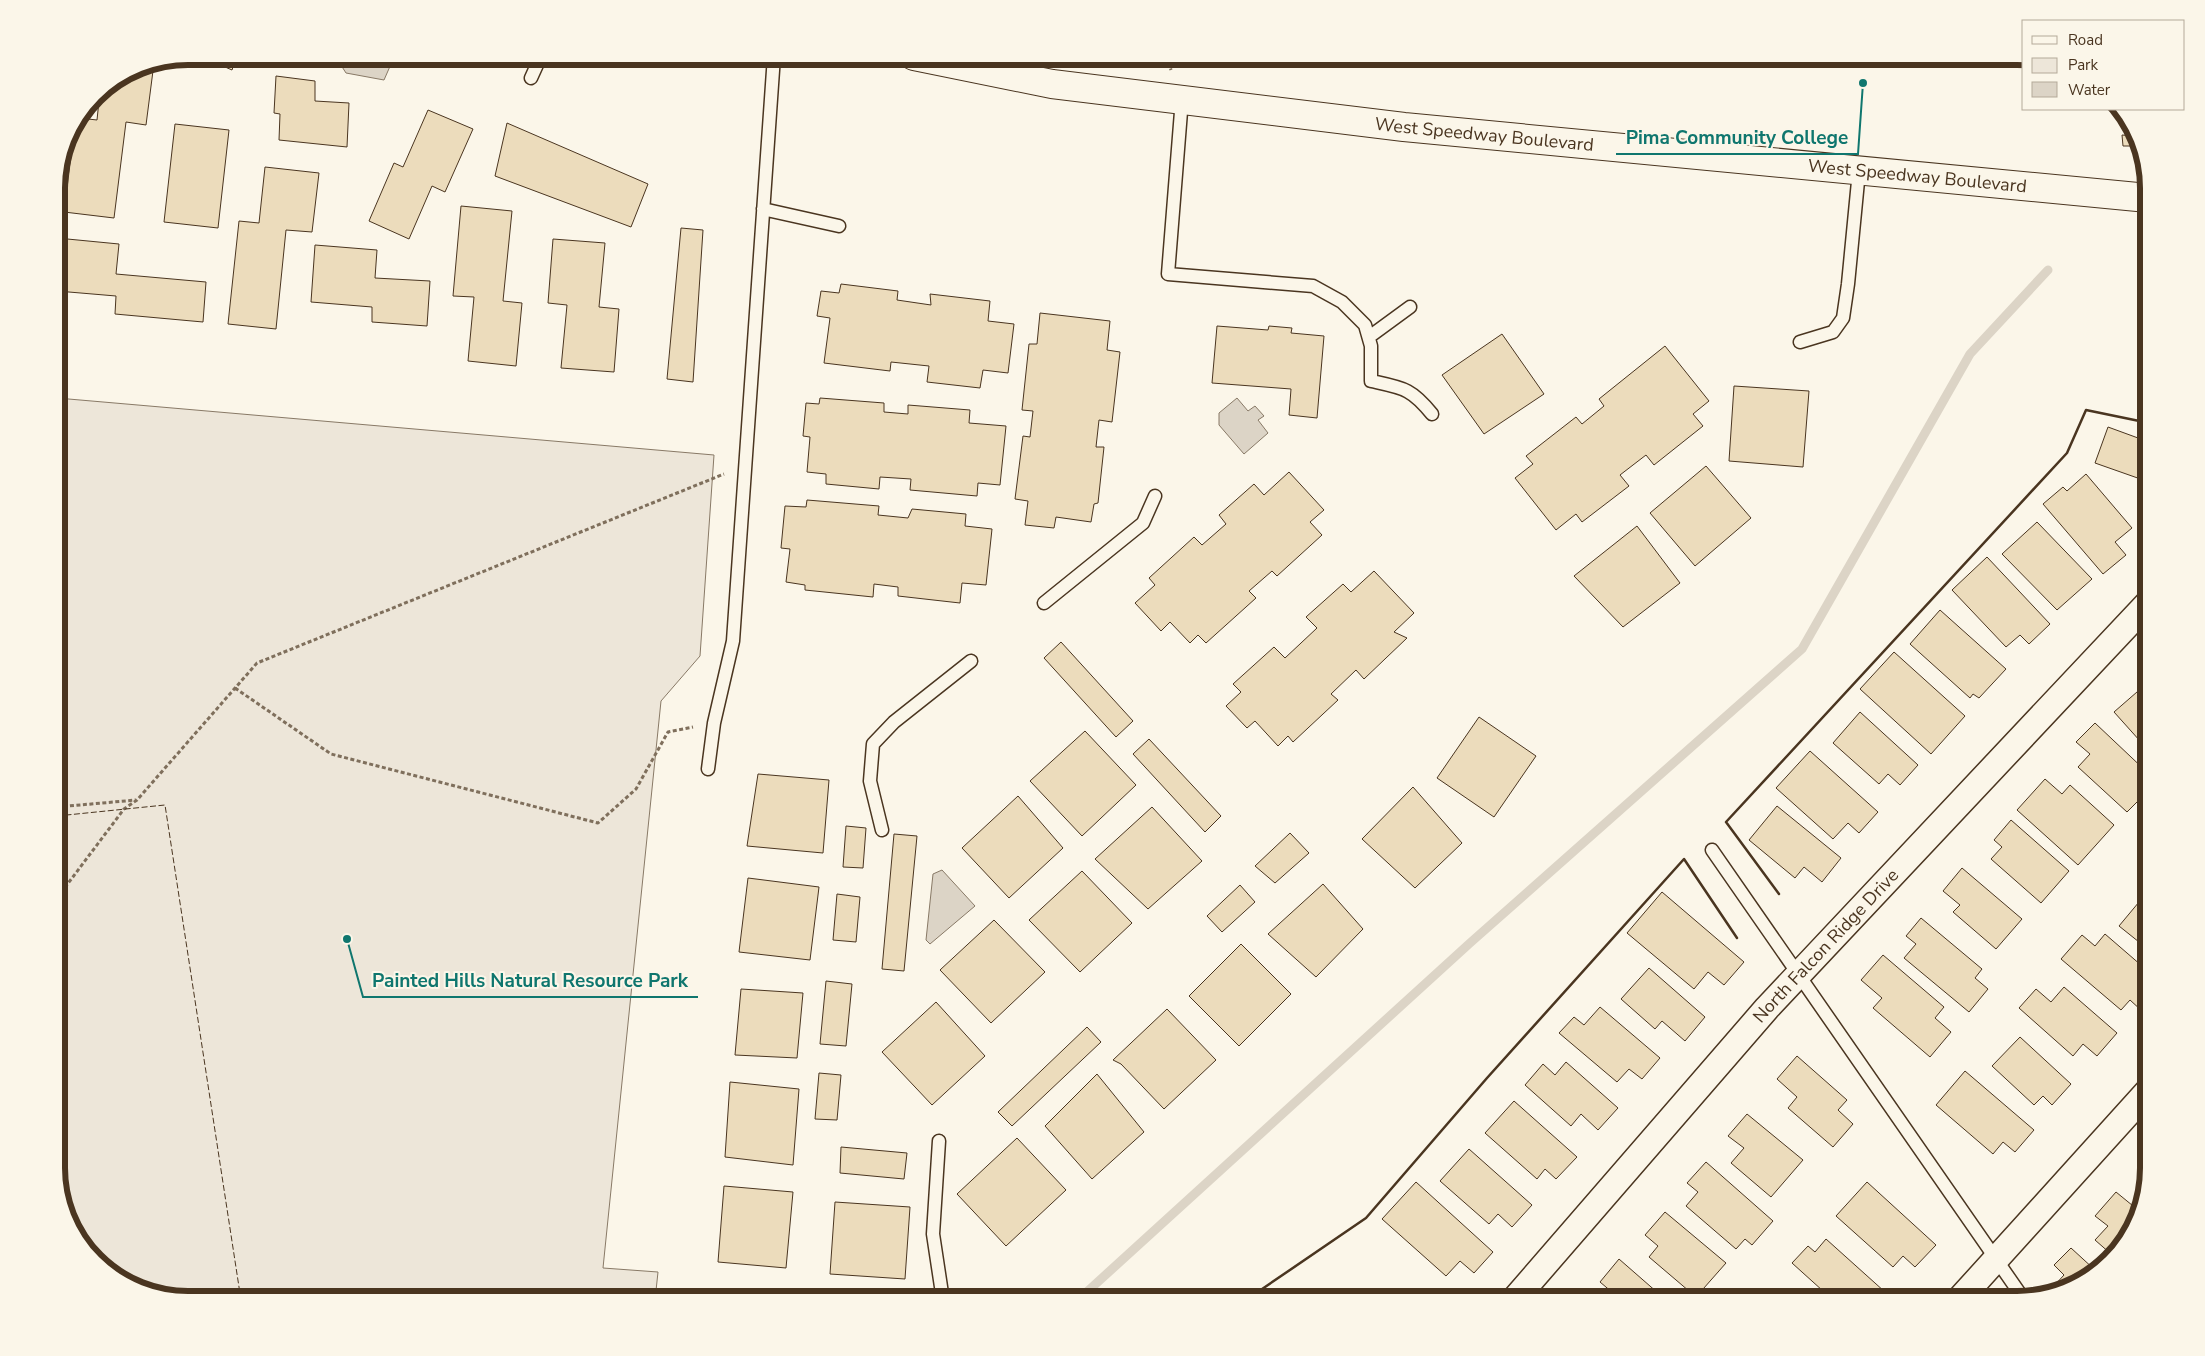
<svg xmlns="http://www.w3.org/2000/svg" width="2205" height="1356" viewBox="0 0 2205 1356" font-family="'Nunito Sans',sans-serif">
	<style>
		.green { fill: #ede6d9; stroke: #887966 }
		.water { fill: #dcd4c6; stroke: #887966 }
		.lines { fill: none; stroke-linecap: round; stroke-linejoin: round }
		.stream { stroke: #dcd4c6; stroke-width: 9 }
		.building { fill: #ecdcbc; stroke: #4a3520 }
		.lane-casing { stroke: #4a3520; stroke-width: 15 }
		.street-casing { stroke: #4a3520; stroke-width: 28 }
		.secondary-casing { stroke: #4a3520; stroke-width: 30 }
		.path { stroke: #7f6f5c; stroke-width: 3; stroke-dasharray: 4 2.5; stroke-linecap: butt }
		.lane { stroke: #fbf6e9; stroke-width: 12 }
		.street { stroke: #fbf6e9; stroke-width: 25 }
		.secondary { stroke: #fbf6e9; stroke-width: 28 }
		.fence { stroke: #4a3520; stroke-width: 1; stroke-dasharray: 6 2.5; stroke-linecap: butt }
		.wall { stroke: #4a3520; stroke-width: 2.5 }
		.labels { text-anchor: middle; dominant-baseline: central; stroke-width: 4; stroke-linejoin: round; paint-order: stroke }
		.street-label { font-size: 18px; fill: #4a3520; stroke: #fbf6e9 }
		.rim { fill: none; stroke: #4a3520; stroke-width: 6 }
		.leader { fill: none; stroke: #0f766e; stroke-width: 2 }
		.callout-dot { fill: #0f766e; stroke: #fbf6e9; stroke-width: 2 }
		.callout-label { font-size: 19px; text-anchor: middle; font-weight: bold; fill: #0f766e; stroke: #fbf6e9; stroke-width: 4; stroke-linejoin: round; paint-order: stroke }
	</style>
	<rect width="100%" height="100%" fill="#fbf6e9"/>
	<path class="green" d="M 57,398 L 714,455 L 700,656 L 661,701 L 603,1268 L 658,1272 L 655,1300 L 188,1300 L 122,1282 L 74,1234 L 57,1177 Z"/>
	<path class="water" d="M 341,56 L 367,56 L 391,64 L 384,80 L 346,73 L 339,62 Z
		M 1237,398 L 1248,411 L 1255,406 L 1264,416 L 1258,420 L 1268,433 L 1244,454 L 1219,425 L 1219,413 Z
		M 942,870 L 975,906 L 930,944 L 926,940 L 933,874 Z"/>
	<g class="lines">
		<path class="stream" d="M 1078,1300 L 1470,943 L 1802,649 L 1970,354 L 2048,270"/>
	</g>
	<path class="building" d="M 218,56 L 250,56 L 247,65 L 235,61 L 232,70 L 216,63 Z
		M 154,63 L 146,125 L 126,122 L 114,218 L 64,212 L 75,124 L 79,118 L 97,120 L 100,91 L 138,66 Z
		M 276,76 L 315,81 L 315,101 L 349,103 L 347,147 L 279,140 L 280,114 L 274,113 Z
		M 428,110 L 473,129 L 445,192 L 432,186 L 409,239 L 369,221 L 394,163 L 403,167 Z
		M 507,123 L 648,184 L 631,227 L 495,176 Z
		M 175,124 L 229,130 L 218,228 L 164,222 Z
		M 2122,135 L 2135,136 L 2138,146 L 2123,146 Z
		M 265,167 L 319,173 L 312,232 L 286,230 L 276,329 L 228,324 L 239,221 L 259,223 Z
		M 461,206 L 512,211 L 503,301 L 522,303 L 516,366 L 468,361 L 474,297 L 453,296 Z
		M 681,228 L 703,230 L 693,382 L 667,379 Z
		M 57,238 L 119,244 L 116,274 L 206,282 L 203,322 L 115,314 L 116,296 L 57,291 Z
		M 553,239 L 605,243 L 599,307 L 619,309 L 614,372 L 561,368 L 567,305 L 548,303 Z
		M 315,245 L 377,250 L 375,278 L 430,281 L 427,326 L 372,322 L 372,307 L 311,302 Z
		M 841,284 L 898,291 L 897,300 L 931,305 L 930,294 L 990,301 L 988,321 L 1014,324 L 1008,373 L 983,370 L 980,388 L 927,382 L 929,366 L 891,362 L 890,371 L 824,363 L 830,318 L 817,316 L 821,291 L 839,293 Z
		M 1040,313 L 1110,321 L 1107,350 L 1120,352 L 1112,422 L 1099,420 L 1096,447 L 1104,447 L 1098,503 L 1094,504 L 1091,522 L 1056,517 L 1054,528 L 1025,525 L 1028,501 L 1015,499 L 1023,436 L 1030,437 L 1033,411 L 1022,410 L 1029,344 L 1037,344 Z
		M 1217,326 L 1268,330 L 1269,326 L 1292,328 L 1291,333 L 1324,336 L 1317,418 L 1289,415 L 1291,389 L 1212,383 Z
		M 1502,334 L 1544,394 L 1484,434 L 1442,375 Z
		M 1665,346 L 1709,401 L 1693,414 L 1703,426 L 1654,465 L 1646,455 L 1620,475 L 1629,486 L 1582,522 L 1576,514 L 1556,530 L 1515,478 L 1533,464 L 1526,456 L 1576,417 L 1582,424 L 1604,406 L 1599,399 Z
		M 1734,386 L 1809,391 L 1803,467 L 1729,461 Z
		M 820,398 L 884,403 L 884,412 L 908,414 L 908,405 L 970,410 L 969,423 L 1006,426 L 1000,485 L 978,483 L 977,496 L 910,490 L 911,479 L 880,477 L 879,489 L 826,484 L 826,474 L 807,472 L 810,437 L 803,436 L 806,403 L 819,404 Z
		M 2108,427 L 2149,442 L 2149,482 L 2095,463 Z
		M 1706,466 L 1751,518 L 1695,566 L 1650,513 Z
		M 1289,472 L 1324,510 L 1310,522 L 1322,535 L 1277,576 L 1272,571 L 1249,591 L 1256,598 L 1206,643 L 1198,635 L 1190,643 L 1170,622 L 1161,631 L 1135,603 L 1155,585 L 1149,578 L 1194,537 L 1202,545 L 1226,524 L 1219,515 L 1254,484 L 1264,495 Z
		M 2086,474 L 2132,528 L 2115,542 L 2126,555 L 2103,574 L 2043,504 L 2063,487 L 2067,491 Z
		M 807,500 L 879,506 L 878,515 L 908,518 L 912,509 L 966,514 L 965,526 L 992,529 L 986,585 L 962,583 L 960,603 L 898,596 L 898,587 L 874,584 L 873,597 L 805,590 L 805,585 L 786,582 L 790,549 L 781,548 L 785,506 L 806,507 Z
		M 2037,522 L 2092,579 L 2057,610 L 2002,554 Z
		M 1637,526 L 1680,583 L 1623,627 L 1574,576 Z
		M 1987,557 L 2050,624 L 2029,644 L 2020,635 L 2006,647 L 1952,590 Z
		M 1374,571 L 1414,613 L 1394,632 L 1407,638 L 1364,679 L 1356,670 L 1331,694 L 1338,700 L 1293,742 L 1288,736 L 1278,746 L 1255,721 L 1247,728 L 1226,706 L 1241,692 L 1233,684 L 1274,647 L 1285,658 L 1317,628 L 1306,617 L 1343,584 L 1351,592 Z
		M 1940,610 L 2006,669 L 1979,698 L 1973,694 L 1970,698 L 1910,644 Z
		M 1061,642 L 1133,721 L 1116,737 L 1044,658 Z
		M 1894,652 L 1965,716 L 1931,754 L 1860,689 Z
		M 2145,685 L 2149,689 L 2149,751 L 2114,712 Z
		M 1860,712 L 1918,765 L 1900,785 L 1888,774 L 1879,784 L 1833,743 Z
		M 1479,717 L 1536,756 L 1494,817 L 1437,778 Z
		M 2095,723 L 2149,774 L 2149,790 L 2127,812 L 2078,767 L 2090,754 L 2076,742 Z
		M 1085,731 L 1136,785 L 1082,836 L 1030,781 Z
		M 1149,739 L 1221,816 L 1205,832 L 1133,754 Z
		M 1810,751 L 1878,812 L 1859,833 L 1848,823 L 1833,839 L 1776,788 Z
		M 758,774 L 829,780 L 823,853 L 747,846 Z
		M 2045,779 L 2062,794 L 2070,785 L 2114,825 L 2078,865 L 2017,810 Z
		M 1413,787 L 1462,843 L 1415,888 L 1362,839 Z
		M 1018,796 L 1063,848 L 1009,898 L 962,848 Z
		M 1777,806 L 1841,858 L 1822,882 L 1804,867 L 1795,878 L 1749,840 Z
		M 1152,807 L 1202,861 L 1148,909 L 1095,859 Z
		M 2011,820 L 2069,871 L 2041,903 L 1991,859 L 2002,847 L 1994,840 Z
		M 846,826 L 866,828 L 863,868 L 843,867 Z
		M 1290,833 L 1309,853 L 1275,883 L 1255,866 Z
		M 894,834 L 917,836 L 904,971 L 882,969 Z
		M 1962,868 L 2022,919 L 1996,949 L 1953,912 L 1960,905 L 1943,891 Z
		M 1082,871 L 1132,923 L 1080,972 L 1029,920 Z
		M 748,878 L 819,887 L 810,960 L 739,952 Z
		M 1323,884 L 1363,929 L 1316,977 L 1268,934 Z
		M 1240,885 L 1255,902 L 1222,932 L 1207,916 Z
		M 1662,892 L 1744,962 L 1724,985 L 1708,972 L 1694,989 L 1627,933 Z
		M 837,894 L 860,897 L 856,942 L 833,940 Z
		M 2144,896 L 2149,899 L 2149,950 L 2119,926 Z
		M 1921,918 L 1982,969 L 1975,978 L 1988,989 L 1969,1012 L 1904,958 L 1916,944 L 1906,936 Z
		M 994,920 L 1045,972 L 991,1023 L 940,970 Z
		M 2105,934 L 2149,972 L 2149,1003 L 2142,1011 L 2130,1000 L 2121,1010 L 2061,959 L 2082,935 L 2095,946 Z
		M 1241,944 L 1291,994 L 1239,1046 L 1189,996 Z
		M 1883,955 L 1944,1007 L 1935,1018 L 1951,1032 L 1930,1057 L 1873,1008 L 1882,998 L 1861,980 Z
		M 1649,968 L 1705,1017 L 1685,1041 L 1662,1021 L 1655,1029 L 1621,999 Z
		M 826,981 L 852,984 L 846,1046 L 820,1044 Z
		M 2064,987 L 2117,1033 L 2097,1056 L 2083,1044 L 2073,1056 L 2019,1008 L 2036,989 L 2051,1002 Z
		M 741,989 L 803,993 L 797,1058 L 735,1055 Z
		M 936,1002 L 985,1056 L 932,1105 L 882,1052 Z
		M 1600,1007 L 1660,1058 L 1642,1079 L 1629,1069 L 1617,1082 L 1559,1033 L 1574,1017 L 1584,1025 Z
		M 1167,1009 L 1216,1060 L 1164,1109 L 1121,1064 L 1113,1060 Z
		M 1087,1027 L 1101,1042 L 1012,1126 L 998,1112 Z
		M 2020,1037 L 2071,1084 L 2052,1105 L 2043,1096 L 2034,1105 L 1992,1066 Z
		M 1797,1056 L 1847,1100 L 1838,1110 L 1853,1124 L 1833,1147 L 1788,1108 L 1797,1097 L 1777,1079 Z
		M 1566,1062 L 1618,1108 L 1598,1130 L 1581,1114 L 1571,1126 L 1525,1085 L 1543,1064 L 1555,1075 Z
		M 1965,1071 L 2034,1130 L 2015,1152 L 2003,1142 L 1993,1154 L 1936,1105 Z
		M 819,1073 L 841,1075 L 837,1120 L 815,1119 Z
		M 1097,1074 L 1144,1132 L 1092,1179 L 1045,1126 Z
		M 730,1082 L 799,1089 L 793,1165 L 725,1157 Z
		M 1514,1101 L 1577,1157 L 1556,1179 L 1545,1169 L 1537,1179 L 1485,1133 Z
		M 1747,1114 L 1803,1160 L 1771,1197 L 1731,1163 L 1744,1148 L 1728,1136 Z
		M 1017,1138 L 1066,1190 L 1006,1246 L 957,1194 Z
		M 841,1147 L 907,1153 L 904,1179 L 840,1173 Z
		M 1469,1149 L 1532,1205 L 1512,1227 L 1498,1214 L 1489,1224 L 1440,1181 Z
		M 2149,1156 L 2149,1169 L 2147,1176 L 2138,1168 Z
		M 1706,1162 L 1773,1221 L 1752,1245 L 1745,1239 L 1736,1249 L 1686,1206 L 1698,1192 L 1687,1183 Z
		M 1416,1182 L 1493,1252 L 1474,1273 L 1460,1261 L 1446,1276 L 1382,1219 Z
		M 1867,1182 L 1936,1245 L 1915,1267 L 1903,1256 L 1893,1267 L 1836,1216 Z
		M 724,1186 L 793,1192 L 786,1268 L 718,1262 Z
		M 2116,1192 L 2138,1210 L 2131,1234 L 2111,1254 L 2095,1240 L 2108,1226 L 2095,1216 Z
		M 835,1202 L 910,1207 L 905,1279 L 830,1274 Z
		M 1665,1212 L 1726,1263 L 1696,1297 L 1649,1257 L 1658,1246 L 1645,1235 Z
		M 1826,1239 L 1885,1292 L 1878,1300 L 1833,1300 L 1792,1263 L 1808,1246 L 1815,1252 Z
		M 2071,1248 L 2095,1270 L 2083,1282 L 2055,1290 L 2052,1288 L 2064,1275 L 2054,1265 Z
		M 1619,1259 L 1666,1300 L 1607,1300 L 1613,1293 L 1600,1282 Z
		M 1788,1290 L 1799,1300 L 1779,1300 Z"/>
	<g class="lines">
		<defs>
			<path id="lane" d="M 531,78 L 541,56
				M 1182,99 L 1168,274 L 1313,286 L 1342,302 L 1365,325 L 1371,346 L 1371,381 C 1403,388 1411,388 1432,414
				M 763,209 L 839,226
				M 1369,337 L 1410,307
				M 1800,342 L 1833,332 L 1843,318 L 1848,284 L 1859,171
				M 1044,603 L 1143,523 L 1155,496
				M 708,769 L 714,723 L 733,641 L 774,56
				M 882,830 L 870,781 L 873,744 L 894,722 L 971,661
				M 1712,850 L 2023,1298
				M 939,1141 L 933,1234 L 943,1300"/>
			<g id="street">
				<path id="s1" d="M 1514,1300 L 1767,1008 L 2149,602"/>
				<path d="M 1959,1300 L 2149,1090"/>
			</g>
			<g id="secondary">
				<path id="s2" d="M 914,56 L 1052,84 L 1404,127 L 2148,198"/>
			</g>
		</defs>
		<use href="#lane" class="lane-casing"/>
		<use href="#street" class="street-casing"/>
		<use href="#secondary" class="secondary-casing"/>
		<path class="path" d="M 1167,56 L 1171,70
			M 235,688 L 331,754 L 598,823 L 636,789 L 668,732 L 693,727
			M 57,807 L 136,800
			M 57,898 L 124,809 L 137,800 L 257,663 L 724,474"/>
		<use href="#lane" class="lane"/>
		<use href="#street" class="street"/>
		<use href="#secondary" class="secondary"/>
		<path class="fence" d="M 57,816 L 165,805 L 241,1300"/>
		<path class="wall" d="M 1779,894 L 1726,822 L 2067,453 L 2086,410 L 2149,423
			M 1246,1300 L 1366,1218 L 1487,1078 L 1684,859 L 1737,938"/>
	</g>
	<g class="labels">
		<g class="street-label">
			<text stroke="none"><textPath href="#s2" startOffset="576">West Speedway Boulevard</textPath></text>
			<text stroke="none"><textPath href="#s2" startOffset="1011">West Speedway Boulevard</textPath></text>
			<text stroke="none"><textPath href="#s1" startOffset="472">North Falcon Ridge Drive</textPath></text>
		</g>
	</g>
	<path d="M0 0H2205V1356H0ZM188 65H2017A123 123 0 0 1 2140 188V1168A123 123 0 0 1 2017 1291H188A123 123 0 0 1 65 1168V188A123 123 0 0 1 188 65Z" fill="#fbf6e9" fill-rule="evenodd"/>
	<path class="rim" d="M188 65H2017A123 123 0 0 1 2140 188V1168A123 123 0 0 1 2017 1291H188A123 123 0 0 1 65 1168V188A123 123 0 0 1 188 65Z"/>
	<path class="leader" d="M1863 83L1858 154H1616M347 939L363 997H698"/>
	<g class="callout-dot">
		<circle cx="1863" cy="83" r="5"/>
		<circle cx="347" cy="939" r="5"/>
	</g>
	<g class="callout-label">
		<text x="1737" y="144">Pima Community College</text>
		<text x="530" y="987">Painted Hills Natural Resource Park</text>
	</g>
	<rect x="2022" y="20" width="162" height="90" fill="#fbf6e9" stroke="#b4a999"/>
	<rect x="2032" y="36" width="25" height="8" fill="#fbf6e9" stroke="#b4a999"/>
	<text x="2068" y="45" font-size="15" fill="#4a3520">Road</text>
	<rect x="2032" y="58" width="25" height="15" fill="#ede6d9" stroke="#b4a999"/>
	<text x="2068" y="70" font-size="15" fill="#4a3520">Park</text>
	<rect x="2032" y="82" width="25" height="15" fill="#dcd4c6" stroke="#b4a999"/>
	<text x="2068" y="95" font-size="15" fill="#4a3520">Water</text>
</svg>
